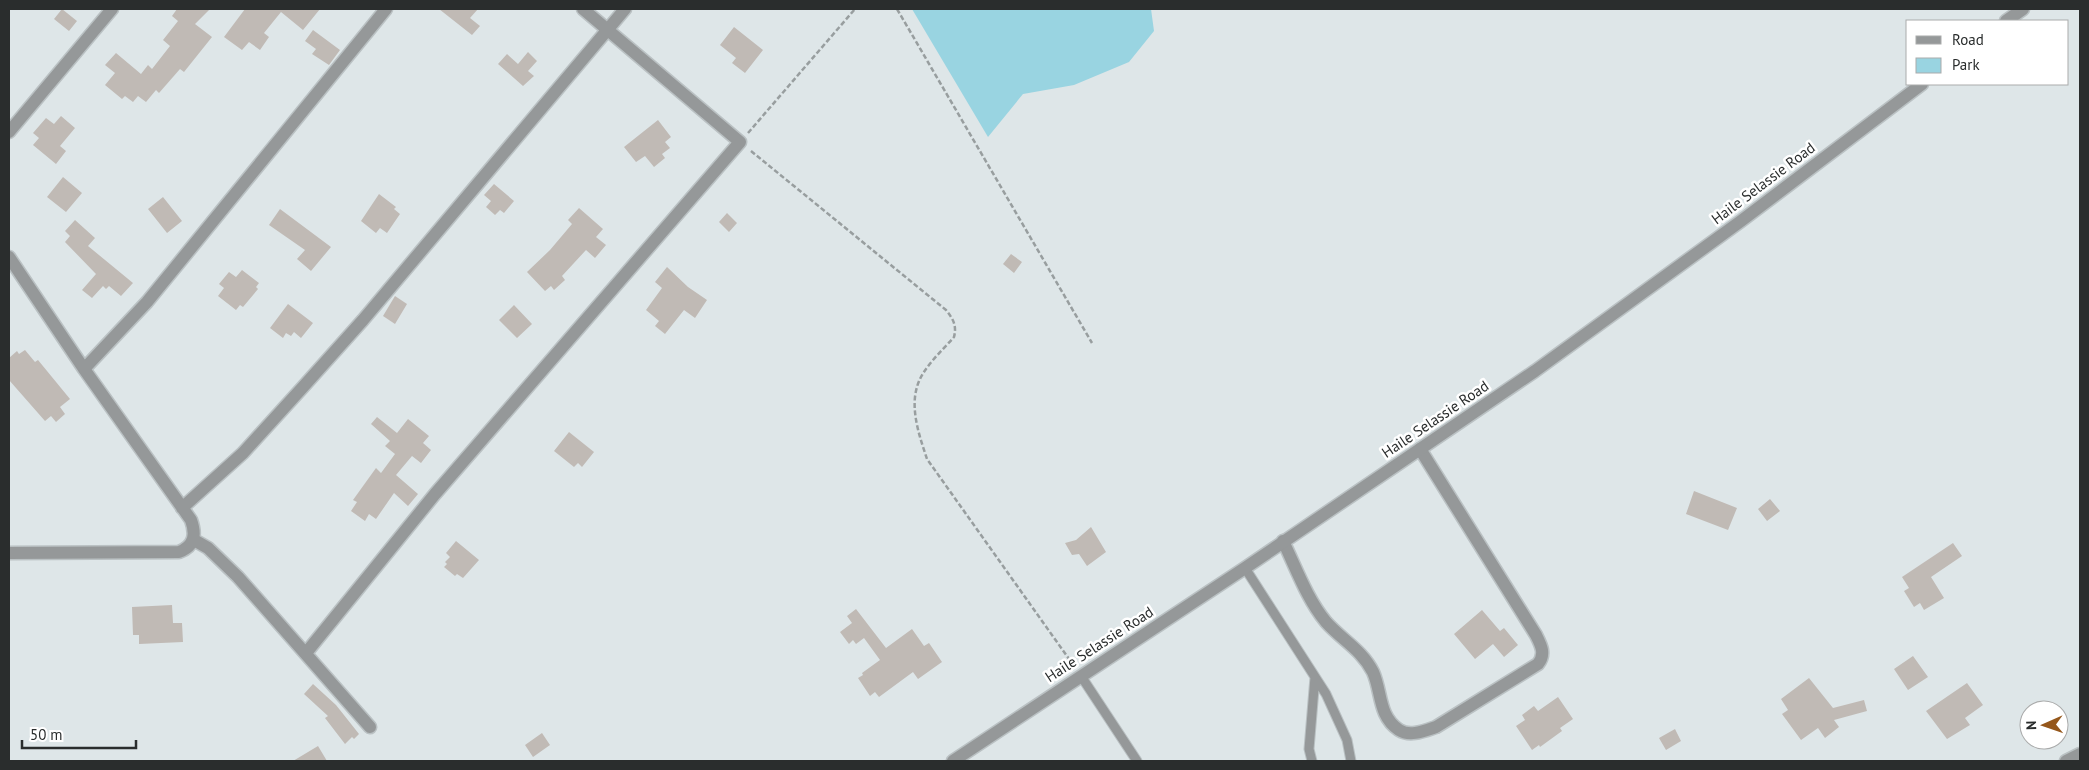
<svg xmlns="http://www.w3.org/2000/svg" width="2089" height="770" viewBox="0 0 2089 770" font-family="'PT Sans',sans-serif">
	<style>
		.green { fill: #99d4e1 }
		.building { fill: #c0bab5 }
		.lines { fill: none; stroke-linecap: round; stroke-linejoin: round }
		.service-casing { stroke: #bac1c3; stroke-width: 11 }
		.minor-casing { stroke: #bac1c3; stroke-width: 15 }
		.tertiary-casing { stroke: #bac1c3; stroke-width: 15 }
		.path { stroke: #989e9f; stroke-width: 2.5; stroke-dasharray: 5 2.5; stroke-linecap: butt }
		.service { stroke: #959899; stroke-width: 9 }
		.minor { stroke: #959899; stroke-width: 12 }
		.tertiary { stroke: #959899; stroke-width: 12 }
		.labels { text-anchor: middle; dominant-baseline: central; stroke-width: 5; stroke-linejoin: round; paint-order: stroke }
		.street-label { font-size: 15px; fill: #2a2d2d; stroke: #fff }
	</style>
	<rect width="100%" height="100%" fill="#dee6e8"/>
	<path class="green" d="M 912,9 L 1151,9 L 1154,31 L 1129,62 L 1074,85 L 1023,94 L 988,137 Z"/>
	<path class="building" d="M 62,9 L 77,21 L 69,31 L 54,19 Z
		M 177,9 L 210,9 L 195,24 L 212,37 L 184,72 L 180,69 L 159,93 L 156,90 L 146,102 L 138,96 L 133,102 L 125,96 L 122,99 L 105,85 L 115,73 L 105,65 L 116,53 L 141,74 L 148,65 L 152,69 L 170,46 L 163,40 L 178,21 L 172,16 Z
		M 245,9 L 320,9 L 303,30 L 281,12 L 264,33 L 269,37 L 260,50 L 249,42 L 242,50 L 224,37 Z
		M 439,9 L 478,9 L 470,18 L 480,26 L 472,35 Z
		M 734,27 L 763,50 L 745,73 L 732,63 L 736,58 L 720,45 Z
		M 313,30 L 340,50 L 329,65 L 312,54 L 316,49 L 305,41 Z
		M 528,52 L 537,61 L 528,71 L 534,76 L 523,86 L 498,64 L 507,54 L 518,64 Z
		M 61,116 L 75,128 L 60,146 L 66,151 L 56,164 L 33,145 L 39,138 L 33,133 L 46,118 L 54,124 Z
		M 658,120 L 671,137 L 665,142 L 670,148 L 662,154 L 665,158 L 654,167 L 645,156 L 636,162 L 624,147 Z
		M 63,177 L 82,193 L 66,212 L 47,197 Z
		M 494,184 L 514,201 L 504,213 L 500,210 L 495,215 L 486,207 L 491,201 L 484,195 Z
		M 379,194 L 396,207 L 394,209 L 400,214 L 387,233 L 380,228 L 376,233 L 361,221 Z
		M 163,197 L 182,221 L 167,233 L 148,209 Z
		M 579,208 L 603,229 L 596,237 L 606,245 L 595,258 L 586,250 L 562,276 L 565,280 L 554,290 L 551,286 L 545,291 L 527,272 L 550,250 L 572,224 L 568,220 Z
		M 280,209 L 331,247 L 311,271 L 297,259 L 305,250 L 269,225 Z
		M 727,213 L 737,223 L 729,232 L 719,222 Z
		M 75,220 L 95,238 L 88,246 L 133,283 L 121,296 L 109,286 L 106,289 L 103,286 L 92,298 L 82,290 L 96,274 L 65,242 L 70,236 L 65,231 Z
		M 1011,254 L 1022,262 L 1014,273 L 1003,264 Z
		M 667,267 L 688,287 L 707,300 L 695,318 L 684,310 L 665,334 L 655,326 L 659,321 L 646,310 L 662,288 L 655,282 Z
		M 242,270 L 259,283 L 256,287 L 258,289 L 243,307 L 240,305 L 236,310 L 218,296 L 224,288 L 219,284 L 229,272 L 236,277 Z
		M 395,296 L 407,304 L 395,324 L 383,316 Z
		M 288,304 L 313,323 L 301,338 L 294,332 L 291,336 L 286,333 L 283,338 L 270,328 Z
		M 514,305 L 532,324 L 517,338 L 499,320 Z
		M 25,350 L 35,362 L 38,360 L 70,399 L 60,407 L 65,414 L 56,422 L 51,416 L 45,421 L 9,380 L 9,358 L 17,351 L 19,354 Z
		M 377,417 L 397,433 L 408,419 L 429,436 L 423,443 L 431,450 L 421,463 L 412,456 L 396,475 L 418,494 L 408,506 L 394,493 L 376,519 L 369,514 L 365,521 L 351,511 L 357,502 L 353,500 L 376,468 L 381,473 L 395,454 L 385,446 L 390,441 L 371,424 Z
		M 569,432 L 594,452 L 582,467 L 578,463 L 574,467 L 554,451 Z
		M 1694,491 L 1737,508 L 1728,530 L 1686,514 Z
		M 1770,499 L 1780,511 L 1767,521 L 1758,509 Z
		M 1091,527 L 1106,552 L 1087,566 L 1079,554 L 1072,555 L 1065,543 L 1076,540 Z
		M 456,541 L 479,560 L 463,578 L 457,574 L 455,576 L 444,567 L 447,564 L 445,562 L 450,557 L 446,553 Z
		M 1953,543 L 1962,556 L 1931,577 L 1944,598 L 1924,610 L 1920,603 L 1914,607 L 1904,591 L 1909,588 L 1902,577 Z
		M 172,605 L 173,623 L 182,623 L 183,642 L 139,644 L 139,635 L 133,635 L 132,607 Z
		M 856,609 L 886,648 L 912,629 L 924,646 L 929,643 L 942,662 L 918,679 L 913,672 L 879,697 L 875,692 L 870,696 L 858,678 L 863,675 L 862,673 L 880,660 L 864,638 L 856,644 L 853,640 L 849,644 L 840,632 L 852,623 L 847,616 Z
		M 1482,610 L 1500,631 L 1504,628 L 1518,645 L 1504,657 L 1493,644 L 1475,659 L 1454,634 Z
		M 1913,656 L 1928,677 L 1908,690 L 1894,669 Z
		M 1809,678 L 1833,708 L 1864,700 L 1867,711 L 1834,720 L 1839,727 L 1825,738 L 1818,728 L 1801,740 L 1782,714 L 1788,710 L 1781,699 Z
		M 1967,683 L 1983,705 L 1965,718 L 1970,725 L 1947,739 L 1926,711 Z
		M 313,684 L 336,705 L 359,734 L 354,739 L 352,737 L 345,744 L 325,718 L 328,716 L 304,694 Z
		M 1558,697 L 1573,719 L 1560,728 L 1562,731 L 1540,747 L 1539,745 L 1532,750 L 1516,726 L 1525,720 L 1522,715 L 1534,706 L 1538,711 Z
		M 1675,729 L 1681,741 L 1666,750 L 1659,738 Z
		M 542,733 L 550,745 L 533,757 L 525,745 Z
		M 318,746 L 327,761 L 293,761 Z"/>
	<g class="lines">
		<defs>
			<path id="service" d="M 1245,568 L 1326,694 L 1347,740 L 1351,761
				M 1081,676 L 1137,761
				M 1312,761 L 1309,749 L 1315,677"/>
			<path id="minor" d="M 9,132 L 112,9
				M 9,257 L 84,369 L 191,520 C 196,534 195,546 179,552 L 9,553
				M 84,369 L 147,302 L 386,9
				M 182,508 L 243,453 L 303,387 L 363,320 L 625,9
				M 194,540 L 208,548 L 238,577 L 370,727
				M 1283,541 C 1296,568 1307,599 1326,622 C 1342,640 1362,650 1373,672 C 1382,692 1378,716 1399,730 C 1410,737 1424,731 1436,727 L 1538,664 C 1546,654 1541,645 1536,635 L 1420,449
				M 306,653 L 435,494 L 740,142 L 583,9
				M 2066,761 L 2080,754"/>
			<path id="tertiary" d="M 2006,21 L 2023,9
				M 953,761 L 1245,568 L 1535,371 L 1741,221 L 1922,84"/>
		</defs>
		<use href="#service" class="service-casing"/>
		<use href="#minor" class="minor-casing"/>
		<use href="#tertiary" class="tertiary-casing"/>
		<path class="path" d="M 897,9 L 1092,343
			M 748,133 L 855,9
			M 751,151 L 946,310 C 953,319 957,325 954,337 C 942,351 922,368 917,387 C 910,410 920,438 927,459 L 1074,666"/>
		<use href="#service" class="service"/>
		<use href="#minor" class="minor"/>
		<use href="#tertiary" class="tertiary"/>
	</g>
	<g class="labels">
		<g class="street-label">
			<text transform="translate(1763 183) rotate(-37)">Haile Selassie Road</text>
			<text transform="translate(1435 419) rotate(-34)">Haile Selassie Road</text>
			<text transform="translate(1099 644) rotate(-33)">Haile Selassie Road</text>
		</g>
	</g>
	<rect width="2089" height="770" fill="none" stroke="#2a2d2d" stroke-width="20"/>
	<rect x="1906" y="20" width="162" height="65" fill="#ffffff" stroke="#aaabab"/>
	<rect x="1916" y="36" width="25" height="8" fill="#959899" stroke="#aaabab"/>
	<text x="1952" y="45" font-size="15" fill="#2a2d2d">Road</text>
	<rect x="1916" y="58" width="25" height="15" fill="#99d4e1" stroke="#aaabab"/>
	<text x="1952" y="70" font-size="15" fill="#2a2d2d">Park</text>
	<g transform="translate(2044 725) rotate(268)"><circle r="24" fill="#ffffff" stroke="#aaabab"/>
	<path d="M0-4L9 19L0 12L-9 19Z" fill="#95571b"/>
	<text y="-8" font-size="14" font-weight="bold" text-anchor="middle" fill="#2a2d2d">N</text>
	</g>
	<path d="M22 740v8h114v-8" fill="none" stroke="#2a2d2d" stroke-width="2.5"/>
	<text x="30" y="740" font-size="15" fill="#2a2d2d" stroke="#ffffff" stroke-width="4" paint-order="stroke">50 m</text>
</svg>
